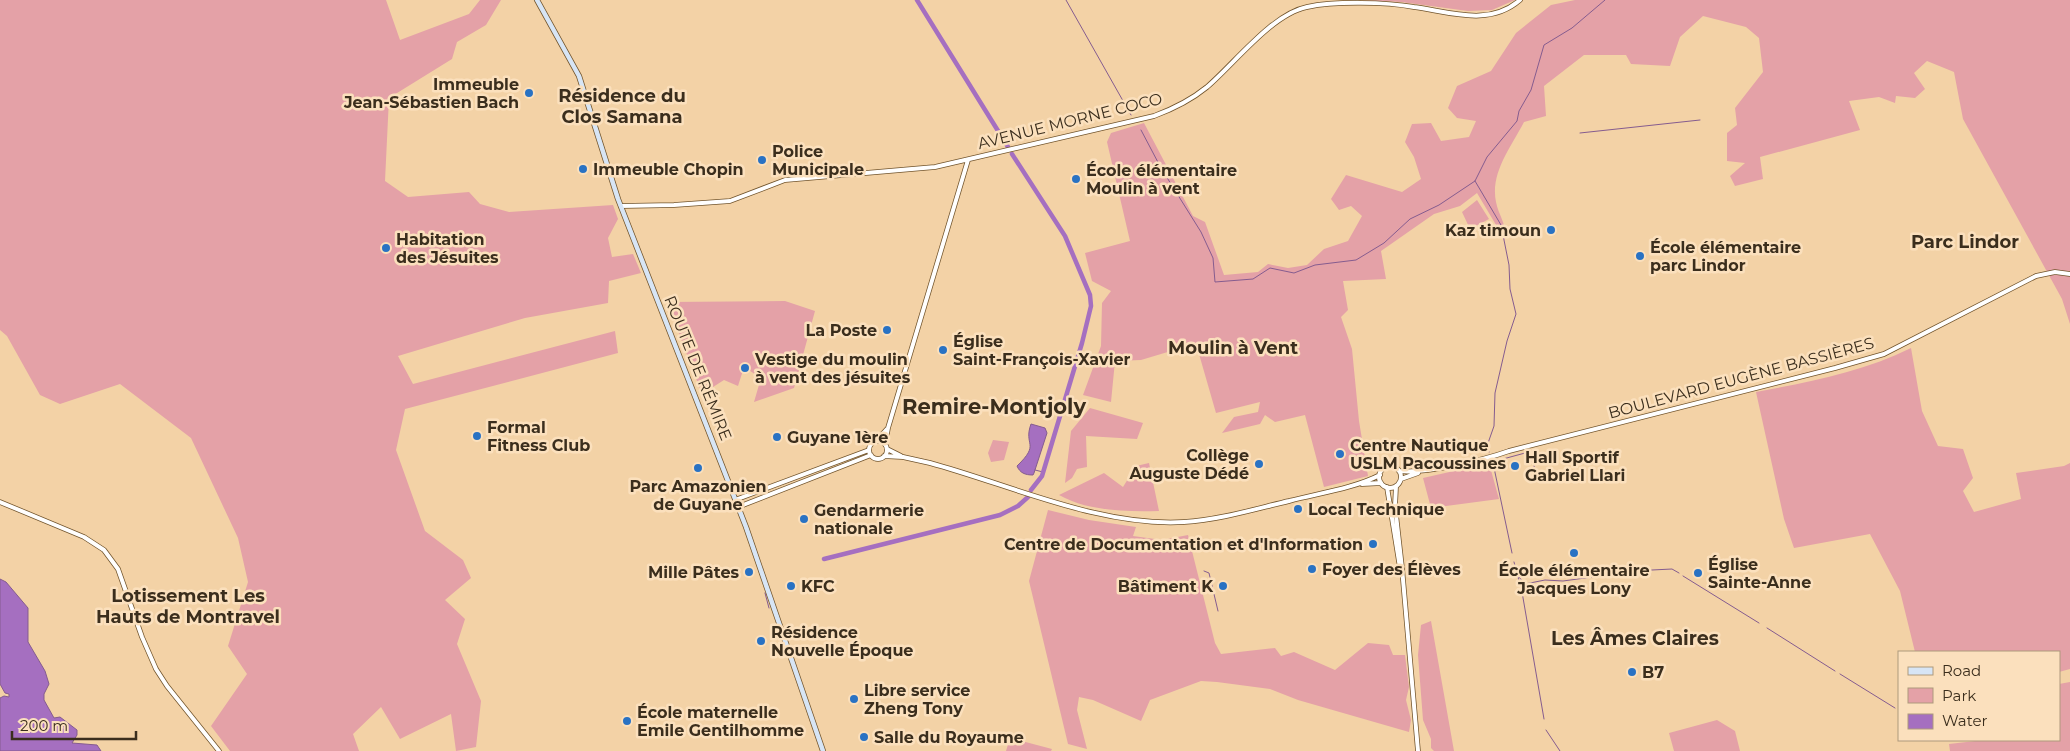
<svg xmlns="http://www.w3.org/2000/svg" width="2070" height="751" viewBox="0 0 2070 751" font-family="Montserrat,sans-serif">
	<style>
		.green { fill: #e4a1a7 }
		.water { fill: #a56fc0; stroke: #855c8f }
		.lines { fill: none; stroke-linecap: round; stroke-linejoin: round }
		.stream { stroke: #855c8f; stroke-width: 1 }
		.canal { stroke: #a56fc0; stroke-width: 4.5 }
		.tertiary-casing { stroke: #71542c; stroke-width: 5.5 }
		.secondary-casing { stroke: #71542c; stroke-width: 6 }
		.tertiary { stroke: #fff; stroke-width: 4 }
		.secondary { stroke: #d7e5f5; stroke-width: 4.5 }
		.poi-dot { fill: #2972c3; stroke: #fbe0bd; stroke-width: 2 }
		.labels { text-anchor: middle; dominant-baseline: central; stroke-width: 5; stroke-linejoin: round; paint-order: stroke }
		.poi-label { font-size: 16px; font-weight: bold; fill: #3b2e1d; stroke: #fbe0bd; text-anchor: start }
		.street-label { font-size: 16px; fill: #3b2e1d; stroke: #fbe0bd }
		.neighbourhood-label { font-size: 18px; font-weight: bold; fill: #3b2e1d; stroke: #fbe0bd }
		.quarter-label { font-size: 19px; font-weight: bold; fill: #3b2e1d; stroke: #fbe0bd }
		.district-label { font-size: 21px; font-weight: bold; fill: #3b2e1d; stroke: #fbe0bd }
	</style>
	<rect width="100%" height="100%" fill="#f3d2a6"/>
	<path class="green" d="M 0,0 L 386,0 L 400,40 L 469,14 L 480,0 L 501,0 L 486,25 L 457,42 L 452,59 L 389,98 L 385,181 L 408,197 L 469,192 L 480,204 L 509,212 L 613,205 L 618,219 L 608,238 L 612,257 L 633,254 L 641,273 L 609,281 L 608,303 L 525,318 L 398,356 L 413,384 L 615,331 L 618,353 L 405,409 L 396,450 L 425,531 L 463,560 L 471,578 L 445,600 L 465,619 L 457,644 L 481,701 L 476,747 L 456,751 L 451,714 L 400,739 L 381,707 L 353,734 L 359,751 L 230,751 L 211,726 L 247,674 L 228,646 L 248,582 L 238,538 L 191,438 L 120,384 L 60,404 L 40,395 L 7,336 L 0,330 Z
		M 1360,0 L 1515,0 L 1492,10 L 1468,11 L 1401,2 Z
		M 1575,0 L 2070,0 L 2070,324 L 2062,299 L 1963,119 L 1954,72 L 1927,61 L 1914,73 L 1925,89 L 1915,98 L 1896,96 L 1895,103 L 1879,97 L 1849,101 L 1860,130 L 1760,157 L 1763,179 L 1735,186 L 1730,176 L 1745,163 L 1727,161 L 1727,133 L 1737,125 L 1735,108 L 1763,72 L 1759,38 L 1746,27 L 1703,16 L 1680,37 L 1670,66 L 1631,64 L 1626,55 L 1584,55 L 1544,86 L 1546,116 L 1524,122 C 1511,147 1490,173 1496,202 C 1499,217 1507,223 1505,240 L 1477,193 L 1460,206 L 1434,214 L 1381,251 L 1386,279 L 1343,281 L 1348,310 L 1341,317 L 1352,349 L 1359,421 L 1368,476 L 1324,487 L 1305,415 L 1275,422 L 1265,415 L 1260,424 L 1222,433 L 1234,417 L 1258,412 L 1260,402 L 1216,413 L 1199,354 L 1181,348 L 1141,360 L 1115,361 L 1111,402 L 1083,395 L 1101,346 L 1102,303 L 1111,291 L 1092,281 L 1085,253 L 1130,241 L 1107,142 L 1111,133 L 1144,123 L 1193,216 L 1205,222 L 1224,275 L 1258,272 L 1268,264 L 1288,268 L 1307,265 L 1324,249 L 1348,241 L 1362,216 L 1351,206 L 1339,210 L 1331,199 L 1346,175 L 1402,192 L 1421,179 L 1414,157 L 1405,142 L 1412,124 L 1431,123 L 1441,141 L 1469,137 L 1476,121 L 1457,118 L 1448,108 L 1457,86 L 1491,71 L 1516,33 L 1551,5 Z
		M 1477,200 L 1489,219 L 1470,229 L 1462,212 Z
		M 785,301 L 815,311 L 794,388 L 754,402 L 761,378 L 744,367 L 738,386 L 724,380 L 702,394 L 667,302 Z
		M 1911,348 L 1922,411 L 1938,446 L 1963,449 L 1973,478 L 1963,491 L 1974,512 L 2021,499 L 2016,473 L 2064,466 L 2070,463 L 2070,669 L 2059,672 L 2059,652 L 1915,652 L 1900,591 L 1870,534 L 1794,548 L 1784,519 L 1756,392 C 1809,382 1863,372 1911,348 Z
		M 1090,408 L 1143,423 L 1137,439 L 1086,436 L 1087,467 L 1077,469 L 1072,478 L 1065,483 L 1071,431 Z
		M 993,440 L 1009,442 L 1004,460 L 991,462 L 988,453 Z
		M 1149,463 L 1159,511 C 1127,512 1087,511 1059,495 L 1104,473 L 1123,487 L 1136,466 Z
		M 1489,463 L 1499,499 L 1431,508 L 1423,478 Z
		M 1048,510 L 1089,520 L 1136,527 L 1133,536 L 1162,540 L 1188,535 L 1215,643 L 1221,654 L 1275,648 L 1281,656 L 1294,652 L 1335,670 L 1368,643 L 1389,645 L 1393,655 L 1405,655 L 1409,687 L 1406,700 L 1411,720 L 1409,732 L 1298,700 L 1270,689 L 1217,682 L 1201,681 L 1150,700 L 1141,721 L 1093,700 L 1079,697 L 1077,710 L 1087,749 L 1068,744 L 1029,581 Z
		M 1431,621 L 1454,751 L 1434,751 L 1431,748 L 1431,739 L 1423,720 L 1418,655 L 1421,625 Z
		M 2070,682 L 2070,751 L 1950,751 L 1949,744 L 1984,740 L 2059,740 L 2059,684 Z
		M 1717,720 L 1735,731 L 1740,751 L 1674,751 L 1669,733 Z
		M 1010,738 L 1052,749 L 1051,751 L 1006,751 Z"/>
	<path class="water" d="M 1031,424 L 1045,428 L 1047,433 L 1034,473 L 1033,475 C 1025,475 1020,473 1017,466 C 1041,443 1023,446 1031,424 Z
		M 0,579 L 6,582 L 28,608 L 28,642 L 45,671 L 49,684 L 44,694 L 44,700 L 54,718 L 60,717 L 77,730 L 77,735 L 72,743 L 97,745 L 101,751 L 0,751 L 0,698 L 4,696 L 9,697 L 9,694 L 5,693 L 0,684 Z"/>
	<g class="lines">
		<path class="stream" d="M 1066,0 L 1131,115
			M 1141,130 L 1161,168 L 1201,232 L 1213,258 L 1215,282 L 1253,279 L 1270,268 L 1294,273 L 1315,265 L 1356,260 L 1384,243 L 1410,219 L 1439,205 L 1475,181 L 1487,157 L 1517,121 L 1519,111 L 1531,90 L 1544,45 L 1572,28 L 1605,0
			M 1580,133 L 1700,120
			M 1475,181 L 1501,225 L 1509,265 L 1510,289 L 1516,314 L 1507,341 L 1495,393 L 1494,426 L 1487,446 L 1489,452
			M 1503,459 L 1525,453 L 1529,455 L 1533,464
			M 1499,461 L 1493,463 L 1512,553
			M 1534,466 L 1535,471
			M 1035,470 L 1043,472
			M 1514,562 L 1522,592 L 1544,719
			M 1204,571 L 1209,573 L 1218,611
			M 1632,571 L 1672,569 L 1679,573
			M 1518,576 L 1525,584 L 1545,580 L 1563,581 L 1622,573
			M 1683,576 L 1759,623
			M 765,593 L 769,608
			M 1767,628 L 1835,671
			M 1840,674 L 1895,708
			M 1546,730 L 1560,751"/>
		<path class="canal" d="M 917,0 L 1008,147
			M 1012,154 L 1065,236 L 1090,295 L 1091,306 L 1082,343 L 1042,476 L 1031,490
			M 824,559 L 1000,515 L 1018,506 L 1028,497"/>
		<defs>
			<path id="tertiary" d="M 621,206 L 674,205 L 730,201 L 785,180 L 935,167 L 1154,116 C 1173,109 1191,100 1207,87 C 1235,63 1272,14 1307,7 C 1335,1 1386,2 1414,7 C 1450,12 1489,27 1520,0
				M 876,441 L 887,429
				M869 450a9 9 0 1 1 18 0a9 9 0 1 1-18 0Z
				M 885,444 L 888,428 L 968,160
				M 887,449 L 901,456
				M 884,456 L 903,457 L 930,463 C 1011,485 1100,527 1184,522 C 1219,520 1255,509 1289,501 C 1319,493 1352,489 1380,475
				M1379 477a11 11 0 1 1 22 0a11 11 0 1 1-22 0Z
				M 1399,471 C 1425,474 1484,460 1509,451 L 1835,368 L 1884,354 L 2036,276 L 2055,272 L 2070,274
				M 1401,479 L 1418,473
				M 1362,484 L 1381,483
				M 1396,486 L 1395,506 L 1402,568 L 1418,751
				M 1387,487 L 1401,574
				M 735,500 L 869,450
				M 0,502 L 84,537 L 104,550 L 118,569 L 142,637 L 156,669 L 167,686 L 219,751
				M 738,507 L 871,455"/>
			<path id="secondary" d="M 537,0 L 579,76 L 618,199 L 746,527 L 823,751"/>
		</defs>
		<use href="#tertiary" class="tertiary-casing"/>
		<use href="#secondary" class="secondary-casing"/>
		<use href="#tertiary" class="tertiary"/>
		<use href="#secondary" class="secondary"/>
	</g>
	<g class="poi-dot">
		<circle cx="529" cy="93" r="5"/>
		<circle cx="762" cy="160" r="5"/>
		<circle cx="583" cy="169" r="5"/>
		<circle cx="1076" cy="179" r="5"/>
		<circle cx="1551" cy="230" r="5"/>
		<circle cx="386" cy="248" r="5"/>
		<circle cx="1640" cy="256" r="5"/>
		<circle cx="887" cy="330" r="5"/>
		<circle cx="943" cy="350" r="5"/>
		<circle cx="745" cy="368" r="5"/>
		<circle cx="477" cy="436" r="5"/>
		<circle cx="777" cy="437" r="5"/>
		<circle cx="1340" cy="454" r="5"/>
		<circle cx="1259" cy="464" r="5"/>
		<circle cx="1515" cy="466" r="5"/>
		<circle cx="698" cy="468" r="5"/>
		<circle cx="1298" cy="509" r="5"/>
		<circle cx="804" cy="519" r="5"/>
		<circle cx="1373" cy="544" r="5"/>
		<circle cx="1574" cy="553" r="5"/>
		<circle cx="1312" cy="569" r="5"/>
		<circle cx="749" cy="572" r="5"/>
		<circle cx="1698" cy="573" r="5"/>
		<circle cx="791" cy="586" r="5"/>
		<circle cx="1223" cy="586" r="5"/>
		<circle cx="761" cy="641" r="5"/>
		<circle cx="1632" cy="672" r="5"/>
		<circle cx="854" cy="699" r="5"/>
		<circle cx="627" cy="721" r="5"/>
		<circle cx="864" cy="737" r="5"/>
	</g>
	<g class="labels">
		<g class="poi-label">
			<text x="519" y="84" text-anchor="end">Immeuble<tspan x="519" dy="18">Jean-Sébastien Bach</tspan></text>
			<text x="772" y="151">Police<tspan x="772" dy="18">Municipale</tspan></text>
			<text x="593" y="169">Immeuble Chopin</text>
			<text x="1086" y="170">École élémentaire<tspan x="1086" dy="18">Moulin à vent</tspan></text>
			<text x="1541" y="230" text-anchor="end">Kaz timoun</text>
			<text x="396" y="239">Habitation<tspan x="396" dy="18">des Jésuites</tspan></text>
			<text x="1650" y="247">École élémentaire<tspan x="1650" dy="18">parc Lindor</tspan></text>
			<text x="877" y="330" text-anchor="end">La Poste</text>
			<text x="953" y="341">Église<tspan x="953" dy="18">Saint-François-Xavier</tspan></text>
			<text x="755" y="359">Vestige du moulin<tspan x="755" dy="18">à vent des jésuites</tspan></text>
			<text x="487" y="427">Formal<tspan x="487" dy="18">Fitness Club</tspan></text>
			<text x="787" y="437">Guyane 1ère</text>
			<text x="1350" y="445">Centre Nautique<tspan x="1350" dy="18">USLM Pacoussines</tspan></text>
			<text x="1249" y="455" text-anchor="end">Collège<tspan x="1249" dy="18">Auguste Dédé</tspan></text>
			<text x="1525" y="457">Hall Sportif<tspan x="1525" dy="18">Gabriel Llari</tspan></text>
			<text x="698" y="486" text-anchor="middle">Parc Amazonien<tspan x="698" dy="18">de Guyane</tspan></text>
			<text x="1308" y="509">Local Technique</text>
			<text x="814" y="510">Gendarmerie<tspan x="814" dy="18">nationale</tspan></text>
			<text x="1363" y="544" text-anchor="end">Centre de Documentation et d'Information</text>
			<text x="1708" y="564">Église<tspan x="1708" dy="18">Sainte-Anne</tspan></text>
			<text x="1322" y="569">Foyer des Élèves</text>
			<text x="1574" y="570" text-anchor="middle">École élémentaire<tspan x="1574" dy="18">Jacques Lony</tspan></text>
			<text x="739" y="572" text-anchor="end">Mille Pâtes</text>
			<text x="801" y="586">KFC</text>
			<text x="1213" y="586" text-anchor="end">Bâtiment K</text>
			<text x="771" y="632">Résidence<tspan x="771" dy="18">Nouvelle Époque</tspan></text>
			<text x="1642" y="672">B7</text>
			<text x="864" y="690">Libre service<tspan x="864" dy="18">Zheng Tony</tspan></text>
			<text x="637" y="712">École maternelle<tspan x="637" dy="18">Emile Gentilhomme</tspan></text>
			<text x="874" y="737">Salle du Royaume</text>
		</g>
		<g class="street-label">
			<text transform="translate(1070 121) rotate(-14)">AVENUE MORNE COCO</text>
			<text transform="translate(698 368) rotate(68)">ROUTE DE RÉMIRE</text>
			<text transform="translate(1741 378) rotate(-15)">BOULEVARD EUGÈNE BASSIÈRES</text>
		</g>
		<g class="neighbourhood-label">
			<text x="622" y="96">Résidence du<tspan x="622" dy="21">Clos Samana</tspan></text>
			<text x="1965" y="242">Parc Lindor</text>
			<text x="1233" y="348">Moulin à Vent</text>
			<text x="188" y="596">Lotissement Les<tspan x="188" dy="21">Hauts de Montravel</tspan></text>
		</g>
		<g class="quarter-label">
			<text x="1635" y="638">Les Âmes Claires</text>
		</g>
		<g class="district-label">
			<text x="994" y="406">Remire-Montjoly</text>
		</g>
	</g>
	<rect x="1898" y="651" width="162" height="90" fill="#fbe0bd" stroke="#ae997d"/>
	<rect x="1908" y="667" width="25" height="8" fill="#d7e5f5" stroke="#ae997d"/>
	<text x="1942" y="676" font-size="15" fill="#3b2e1d">Road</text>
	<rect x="1908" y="688" width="25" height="15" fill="#e4a1a7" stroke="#ae997d"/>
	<text x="1942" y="701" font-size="15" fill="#3b2e1d">Park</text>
	<rect x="1908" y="714" width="25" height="15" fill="#a56fc0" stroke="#ae997d"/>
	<text x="1942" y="726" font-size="15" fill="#3b2e1d">Water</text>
	<path d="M12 731v8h124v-8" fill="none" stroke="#3b2e1d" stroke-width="2.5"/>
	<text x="20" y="731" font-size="15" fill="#3b2e1d" stroke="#fbe0bd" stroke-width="4" paint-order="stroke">200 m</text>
</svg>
